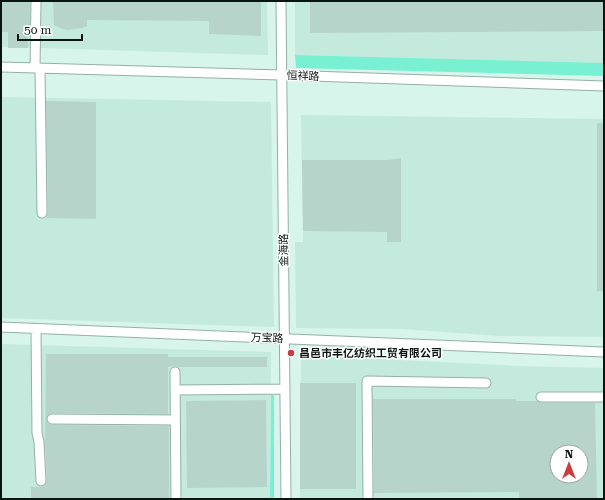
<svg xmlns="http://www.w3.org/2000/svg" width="605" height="500" viewBox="0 0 605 500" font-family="'Roboto Serif','Noto Sans SC',serif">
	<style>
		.built { fill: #c4eade; fill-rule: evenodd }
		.green { fill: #78f0d1 }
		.building { fill: #b7d4cb; fill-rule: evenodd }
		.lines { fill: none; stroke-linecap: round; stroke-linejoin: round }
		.minor-casing { stroke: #94b0a8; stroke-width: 11 }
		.minor { stroke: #fff; stroke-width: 9 }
		.poi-dot { fill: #cc3c3e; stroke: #fff; stroke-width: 1.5 }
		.labels { text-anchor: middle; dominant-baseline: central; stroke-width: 3; stroke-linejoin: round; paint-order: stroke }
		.street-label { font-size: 11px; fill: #0a1411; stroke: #fff }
		.poi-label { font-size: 11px; font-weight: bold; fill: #0a1411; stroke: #fff; text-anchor: start }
	</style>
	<rect width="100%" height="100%" fill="#d7f5eb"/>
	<path class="built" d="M 1,1 L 267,1 L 268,55 L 42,48 L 1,47 Z
		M 295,1 L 604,1 L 604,63 L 295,55 Z
		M 1,97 L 271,102 L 274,327 L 1,318 Z
		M 301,115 L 604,119 L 604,337 L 500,336 L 401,329 L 296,328 L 295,242 L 303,242 Z
		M 1,344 L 271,352 L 270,499 L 1,499 Z
		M 301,355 L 519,366 L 604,368 L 604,499 L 300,499 ZM 557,452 L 581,452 L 581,476 L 557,476 Z"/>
	<path class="green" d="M 295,55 L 604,63 L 604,76 L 296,68 Z
		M 271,395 L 274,395 L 274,499 L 270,499 Z"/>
	<path class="building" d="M 1,1 L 30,1 L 30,32 L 28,32 L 28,48 L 8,48 L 8,32 L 1,32 Z
		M 53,1 L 261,1 L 261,36 L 209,34 L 209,21 L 87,20 L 87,26 L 83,28 L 68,30 L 62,29 L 54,25 Z
		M 310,1 L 604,1 L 604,31 L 310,33 Z
		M 46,101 L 96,102 L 96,219 L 46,218 L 48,213 Z
		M 597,123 L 604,123 L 604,291 L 597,291 Z
		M 401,158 L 401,242 L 387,242 L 387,232 L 303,231 L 302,160 L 388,160 Z
		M 46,354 L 168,354 L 168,357 L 267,357 L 267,367 L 178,367 L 175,366 L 168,367 L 168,414 L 52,413 L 47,416 L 46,419 L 47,422 L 49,424 L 52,425 L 169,426 L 169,499 L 31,499 L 31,487 L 41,487 L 45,486 L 47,481 L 45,442 Z
		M 300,383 L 356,383 L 356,489 L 300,489 Z
		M 373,399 L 516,399 L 516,401 L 537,401 L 541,403 L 595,403 L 597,499 L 519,499 L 519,492 L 374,493 ZM 557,452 L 581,452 L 581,476 L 557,476 Z
		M 266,400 L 267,487 L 187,488 L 186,401 Z"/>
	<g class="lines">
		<defs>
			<path id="minor" d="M 281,1 L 286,499
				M 1,67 L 281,75 L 604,86
				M 35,68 L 36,1
				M 40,68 L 42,213
				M 1,327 L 604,352
				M 36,329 L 37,433 L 39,442 L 41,481
				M 175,372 L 176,499
				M 175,390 L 285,389
				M 541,397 L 604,397
				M 52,419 L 175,420
				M 368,499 L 367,381 L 486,383"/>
		</defs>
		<use href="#minor" class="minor-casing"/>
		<use href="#minor" class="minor"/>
	</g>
	<circle class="poi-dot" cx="291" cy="353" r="4"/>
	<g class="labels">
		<g class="street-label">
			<text transform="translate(303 76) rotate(2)">恒祥路</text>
			<text transform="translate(284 250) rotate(-91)">金海路</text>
			<text transform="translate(267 338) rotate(2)">万宝路</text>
		</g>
		<g class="poi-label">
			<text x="299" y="353">昌邑市丰亿纺织工贸有限公司</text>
		</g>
	</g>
	<rect width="605" height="500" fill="none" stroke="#0a1411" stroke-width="4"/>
	<g transform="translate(569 464)"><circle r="19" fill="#ffffff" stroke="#9da1a0"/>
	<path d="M0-3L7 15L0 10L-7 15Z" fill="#cc3c3e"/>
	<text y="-6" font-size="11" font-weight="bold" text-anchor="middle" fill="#0a1411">N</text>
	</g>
	<path d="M18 34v6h64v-6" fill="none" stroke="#0a1411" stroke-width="2"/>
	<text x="24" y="34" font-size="12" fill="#0a1411" stroke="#ffffff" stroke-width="3" paint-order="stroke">50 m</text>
</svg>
